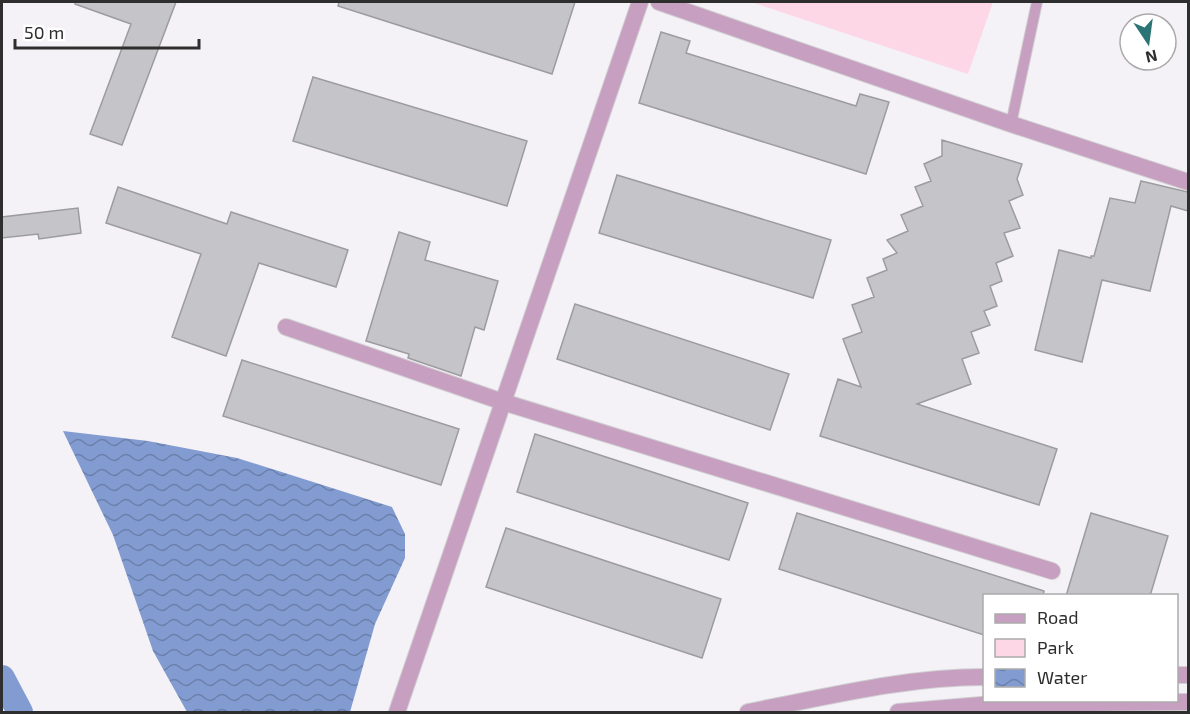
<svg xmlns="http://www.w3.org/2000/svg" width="1190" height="714" viewBox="0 0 1190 714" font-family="'Exo 2',sans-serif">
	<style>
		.park { fill: #fdd7e5 }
		.water { fill: url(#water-waves) }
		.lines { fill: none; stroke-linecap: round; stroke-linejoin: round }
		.canal { stroke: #829cd2; stroke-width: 26 }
		.building { fill: #c5c5c9; stroke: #9c9ca0; stroke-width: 1.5 }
		.service-casing { stroke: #d0cfd2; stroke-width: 12 }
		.minor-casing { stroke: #d0cfd2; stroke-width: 18 }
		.tertiary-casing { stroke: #d0cfd2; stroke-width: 18 }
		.service { stroke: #c79fc0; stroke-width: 10 }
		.minor { stroke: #c79fc0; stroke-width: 16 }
		.tertiary { stroke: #c79fc0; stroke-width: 16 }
	</style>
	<defs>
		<pattern id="water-waves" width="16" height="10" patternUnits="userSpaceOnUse" patternTransform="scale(1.5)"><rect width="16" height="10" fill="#829cd2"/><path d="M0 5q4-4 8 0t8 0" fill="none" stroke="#6b80ab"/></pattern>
	</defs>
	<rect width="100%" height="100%" fill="#f4f2f6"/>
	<path class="park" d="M 751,2 L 993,2 L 968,74 Z"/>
	<path class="water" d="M 63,431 L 148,441 L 237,458 L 392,507 L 405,534 L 405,558 L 375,624 L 350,712 L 187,712 L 153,651 L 113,535 Z"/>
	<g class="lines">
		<path class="canal" d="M 2,678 L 20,712"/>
	</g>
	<path class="building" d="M 76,2 L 176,2 L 122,145 L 90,134 L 131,24 L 75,4 Z
		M 339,2 L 575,2 L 552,74 L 338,6 Z
		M 661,32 L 690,41 L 686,53 L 856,106 L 860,94 L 889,102 L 866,174 L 639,103 Z
		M 313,77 L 527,141 L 507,206 L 293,141 Z
		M 942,140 L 1022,164 L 1017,179 L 1023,195 L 1009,201 L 1020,228 L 1004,233 L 1013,256 L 996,263 L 1002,281 L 990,286 L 997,306 L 984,311 L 990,325 L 971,332 L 979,353 L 962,359 L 971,384 L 917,404 L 1057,449 L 1039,505 L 820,436 L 838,379 L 861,387 L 843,339 L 862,332 L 852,305 L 874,297 L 867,278 L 887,270 L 883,259 L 897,253 L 887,240 L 908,231 L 901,215 L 923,206 L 915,187 L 931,181 L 924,164 L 942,156 Z
		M 617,175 L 831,240 L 813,298 L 599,233 Z
		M 1141,181 L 1188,192 L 1188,211 L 1171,206 L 1150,291 L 1102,280 L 1082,362 L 1035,350 L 1059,250 L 1091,258 L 1091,256 L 1094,256 L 1110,198 L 1135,203 Z
		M 118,187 L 227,224 L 231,212 L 348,250 L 336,287 L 259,263 L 226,356 L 172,337 L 201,254 L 106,223 Z
		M 78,208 L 81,233 L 39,239 L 38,234 L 2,238 L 2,217 Z
		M 399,232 L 430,242 L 425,260 L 498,281 L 484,330 L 475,327 L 461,376 L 408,358 L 409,354 L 366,341 Z
		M 575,304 L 789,374 L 770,430 L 557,359 Z
		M 242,360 L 459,429 L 441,485 L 223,416 Z
		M 535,434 L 748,503 L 729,560 L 517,492 Z
		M 797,513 L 1044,591 L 1043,596 L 984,596 L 984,635 L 779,569 Z
		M 1091,513 L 1168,536 L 1150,596 L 1066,596 Z
		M 506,528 L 721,599 L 702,658 L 486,587 Z"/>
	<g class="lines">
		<defs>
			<path id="service" d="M 1011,124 L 1037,2"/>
			<path id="minor" d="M 659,2 L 1011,124 L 1188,182
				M 286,327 L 503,402 L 1052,571
				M 397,712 L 640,2"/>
			<path id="tertiary" d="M 1176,675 L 1188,675
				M 748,712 C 826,697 904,677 984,677
				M 898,712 L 993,704 L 1188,702"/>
		</defs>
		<use href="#service" class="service-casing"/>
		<use href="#minor" class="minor-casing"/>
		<use href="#tertiary" class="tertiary-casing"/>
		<use href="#service" class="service"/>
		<use href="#minor" class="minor"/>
		<use href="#tertiary" class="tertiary"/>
	</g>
	<rect width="1190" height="714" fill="none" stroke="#2e2e2f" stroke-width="6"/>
	<rect x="983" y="594" width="195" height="108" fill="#ffffff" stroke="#ababac" stroke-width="1.5"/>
	<rect x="995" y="614" width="30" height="9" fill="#c79fc0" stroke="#ababac" stroke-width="1.5"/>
	<text x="1037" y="624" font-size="18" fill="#2e2e2f">Road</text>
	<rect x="995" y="639" width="30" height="18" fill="#fdd7e5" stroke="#ababac" stroke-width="1.5"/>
	<text x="1037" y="654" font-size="18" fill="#2e2e2f">Park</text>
	<rect x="995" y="669" width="30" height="18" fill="url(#water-waves)" stroke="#ababac" stroke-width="1.5"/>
	<text x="1037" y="684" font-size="18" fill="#2e2e2f">Water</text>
	<g transform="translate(1148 42) rotate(167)"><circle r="28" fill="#ffffff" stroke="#ababac" stroke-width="1.5"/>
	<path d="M0-4.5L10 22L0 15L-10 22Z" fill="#2b7576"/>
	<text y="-9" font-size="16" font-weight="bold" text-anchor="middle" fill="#2e2e2f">N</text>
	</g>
	<path d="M15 39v9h184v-9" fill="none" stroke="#2e2e2f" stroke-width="3"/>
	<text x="24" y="39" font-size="18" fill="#2e2e2f" stroke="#ffffff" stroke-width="4.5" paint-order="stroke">50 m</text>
</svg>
